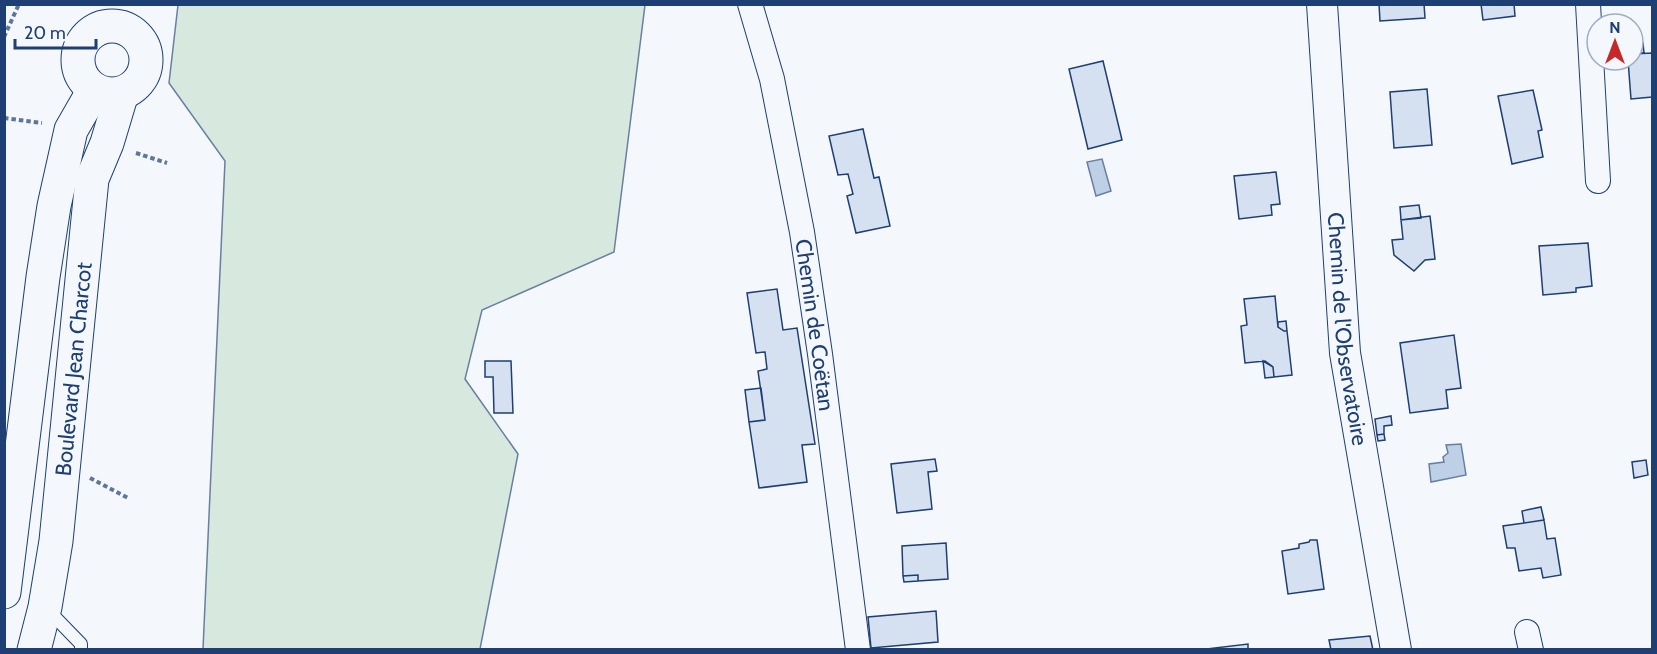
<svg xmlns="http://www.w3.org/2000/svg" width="1657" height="654" viewBox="0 0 1657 654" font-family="Cabin,sans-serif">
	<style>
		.green { fill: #d7e8df; stroke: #687fa3; stroke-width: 1.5 }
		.water { fill: #bed0e5; stroke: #687fa3; stroke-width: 1.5 }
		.building { fill: #d5e0f0; stroke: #1d3f73; stroke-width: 1.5 }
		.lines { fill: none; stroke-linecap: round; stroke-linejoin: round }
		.service-casing { stroke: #1d3f73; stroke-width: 14 }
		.minor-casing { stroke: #1d3f73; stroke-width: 26 }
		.tertiary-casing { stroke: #1d3f73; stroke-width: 32 }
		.primary-casing { stroke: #1d3f73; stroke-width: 35 }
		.path { stroke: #5e769c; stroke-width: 4; stroke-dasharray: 4.5 3; stroke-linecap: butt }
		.service { stroke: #f4f7fb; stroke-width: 12 }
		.minor { stroke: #f4f7fb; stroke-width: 24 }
		.tertiary { stroke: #f4f7fb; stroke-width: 30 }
		.primary { stroke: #f4f7fb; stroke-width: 33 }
		.labels { text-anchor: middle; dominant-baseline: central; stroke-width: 4.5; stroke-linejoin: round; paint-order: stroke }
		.street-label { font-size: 22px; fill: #1d3f73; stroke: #f4f7fb }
	</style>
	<rect width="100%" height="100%" fill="#f4f7fb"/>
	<path class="green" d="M 178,5 L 645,5 L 614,252 L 482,310 L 465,379 L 518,454 L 480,649 L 203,649 L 225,161 L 169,83 Z"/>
	<path class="water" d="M 1102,159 L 1111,191 L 1096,196 L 1087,162 Z
		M 1461,444 L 1466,475 L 1431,482 L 1429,464 L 1444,462 L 1443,457 L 1448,453 L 1446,445 Z"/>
	<path class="building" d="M 1379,4 L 1424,4 L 1425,18 L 1380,21 Z
		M 1481,4 L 1514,4 L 1515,16 L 1483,20 Z
		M 1643,43 L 1644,53 L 1633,54 L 1633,44 Z
		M 1652,53 L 1652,97 L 1631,99 L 1628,60 L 1633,60 L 1633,54 Z
		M 1103,61 L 1122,140 L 1088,149 L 1069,69 Z
		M 1427,89 L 1432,145 L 1394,148 L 1390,92 Z
		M 1533,90 L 1542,130 L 1538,131 L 1543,157 L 1512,164 L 1498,96 Z
		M 863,129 L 874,178 L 879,177 L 890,226 L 856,233 L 847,196 L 853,194 L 848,174 L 838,175 L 829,136 Z
		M 1276,172 L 1280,204 L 1271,205 L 1272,215 L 1239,219 L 1234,176 Z
		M 1419,205 L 1421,218 L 1401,220 L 1400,207 Z
		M 1430,216 L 1435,259 L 1425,260 L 1414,271 L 1394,255 L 1392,240 L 1403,239 L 1401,220 Z
		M 1588,243 L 1592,286 L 1576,288 L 1576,292 L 1543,295 L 1539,246 Z
		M 777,289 L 783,330 L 797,328 L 815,444 L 802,445 L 807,482 L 759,488 L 749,422 L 765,420 L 758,371 L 767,369 L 765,352 L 756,353 L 747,293 Z
		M 1275,296 L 1278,327 L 1284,331 L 1287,331 L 1292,375 L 1274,377 L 1273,367 L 1265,361 L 1245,363 L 1241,326 L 1247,325 L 1244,299 Z
		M 1286,321 L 1287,331 L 1284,331 L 1278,327 L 1278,322 Z
		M 1454,335 L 1461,388 L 1446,390 L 1448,408 L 1410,413 L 1400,343 Z
		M 485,361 L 511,361 L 513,413 L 494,413 L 493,377 L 485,377 Z
		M 1263,361 L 1273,367 L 1274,377 L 1265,378 Z
		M 761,388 L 765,420 L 749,422 L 745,390 Z
		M 1391,416 L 1392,425 L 1384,426 L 1384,434 L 1377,435 L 1375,419 Z
		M 1384,434 L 1385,440 L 1378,441 L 1377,435 Z
		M 935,459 L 937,471 L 928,472 L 932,509 L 897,513 L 891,464 Z
		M 1646,460 L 1648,475 L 1634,478 L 1632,462 Z
		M 1541,507 L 1544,520 L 1524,523 L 1522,511 Z
		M 1544,520 L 1547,539 L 1555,538 L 1561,575 L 1543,578 L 1541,568 L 1519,571 L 1515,548 L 1507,548 L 1503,526 Z
		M 1310,540 L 1317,540 L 1324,589 L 1288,594 L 1282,551 L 1299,548 L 1299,544 L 1309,542 Z
		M 946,543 L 948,579 L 918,581 L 918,575 L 903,576 L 902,546 Z
		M 918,575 L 918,581 L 904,582 L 903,576 Z
		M 936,611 L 938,642 L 871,648 L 868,617 Z
		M 1370,636 L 1373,650 L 1331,650 L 1329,640 Z
		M 1248,644 L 1248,650 L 1198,650 Z"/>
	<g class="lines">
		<defs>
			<path id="service" d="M 48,610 L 81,644 L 81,650"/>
			<g id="minor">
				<path id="s1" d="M 750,4 L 772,79 L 802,232 L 820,354 L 858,650"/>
				<path d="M 1588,4 L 1598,181"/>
				<path d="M 1527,632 L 1531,650"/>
			</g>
			<g id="tertiary">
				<path id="s2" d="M 1322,4 L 1345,353 L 1396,650"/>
			</g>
			<g id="primary">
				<circle cx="112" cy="60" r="34"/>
				<path d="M 4,592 L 43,277 L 54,206 L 71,130 L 94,90"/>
				<path id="s3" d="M 34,650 L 45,607 L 56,541 L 92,179 L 107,143 L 122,93"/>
			</g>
		</defs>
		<use href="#service" class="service-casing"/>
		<use href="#minor" class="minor-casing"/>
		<use href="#tertiary" class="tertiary-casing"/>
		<use href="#primary" class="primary-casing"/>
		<path class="path" d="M 4,37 L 19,4
			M 4,118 L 42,123
			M 136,153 L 167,163
			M 90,478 L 128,498"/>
		<use href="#service" class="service"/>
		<use href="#minor" class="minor"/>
		<use href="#tertiary" class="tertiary"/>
		<use href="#primary" class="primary"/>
	</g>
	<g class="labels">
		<g class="street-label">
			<text stroke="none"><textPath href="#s1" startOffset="328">Chemin de Coëtan</textPath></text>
			<text stroke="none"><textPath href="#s2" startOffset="326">Chemin de l'Observatoire</textPath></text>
			<text stroke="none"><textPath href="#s3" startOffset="284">Boulevard Jean Charcot</textPath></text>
		</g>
	</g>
	<rect width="1657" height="654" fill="none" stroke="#1d3f73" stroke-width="12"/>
	<g transform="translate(1615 42)"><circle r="28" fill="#f4f7fb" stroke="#9eadc5" stroke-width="1.5"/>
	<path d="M0-4.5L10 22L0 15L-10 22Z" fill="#c62828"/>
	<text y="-9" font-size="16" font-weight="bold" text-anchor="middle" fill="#1d3f73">N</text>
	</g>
	<path d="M15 39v9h81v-9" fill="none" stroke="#1d3f73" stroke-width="3"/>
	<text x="24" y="39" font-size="18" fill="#1d3f73" stroke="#f4f7fb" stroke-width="4.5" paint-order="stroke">20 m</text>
</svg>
